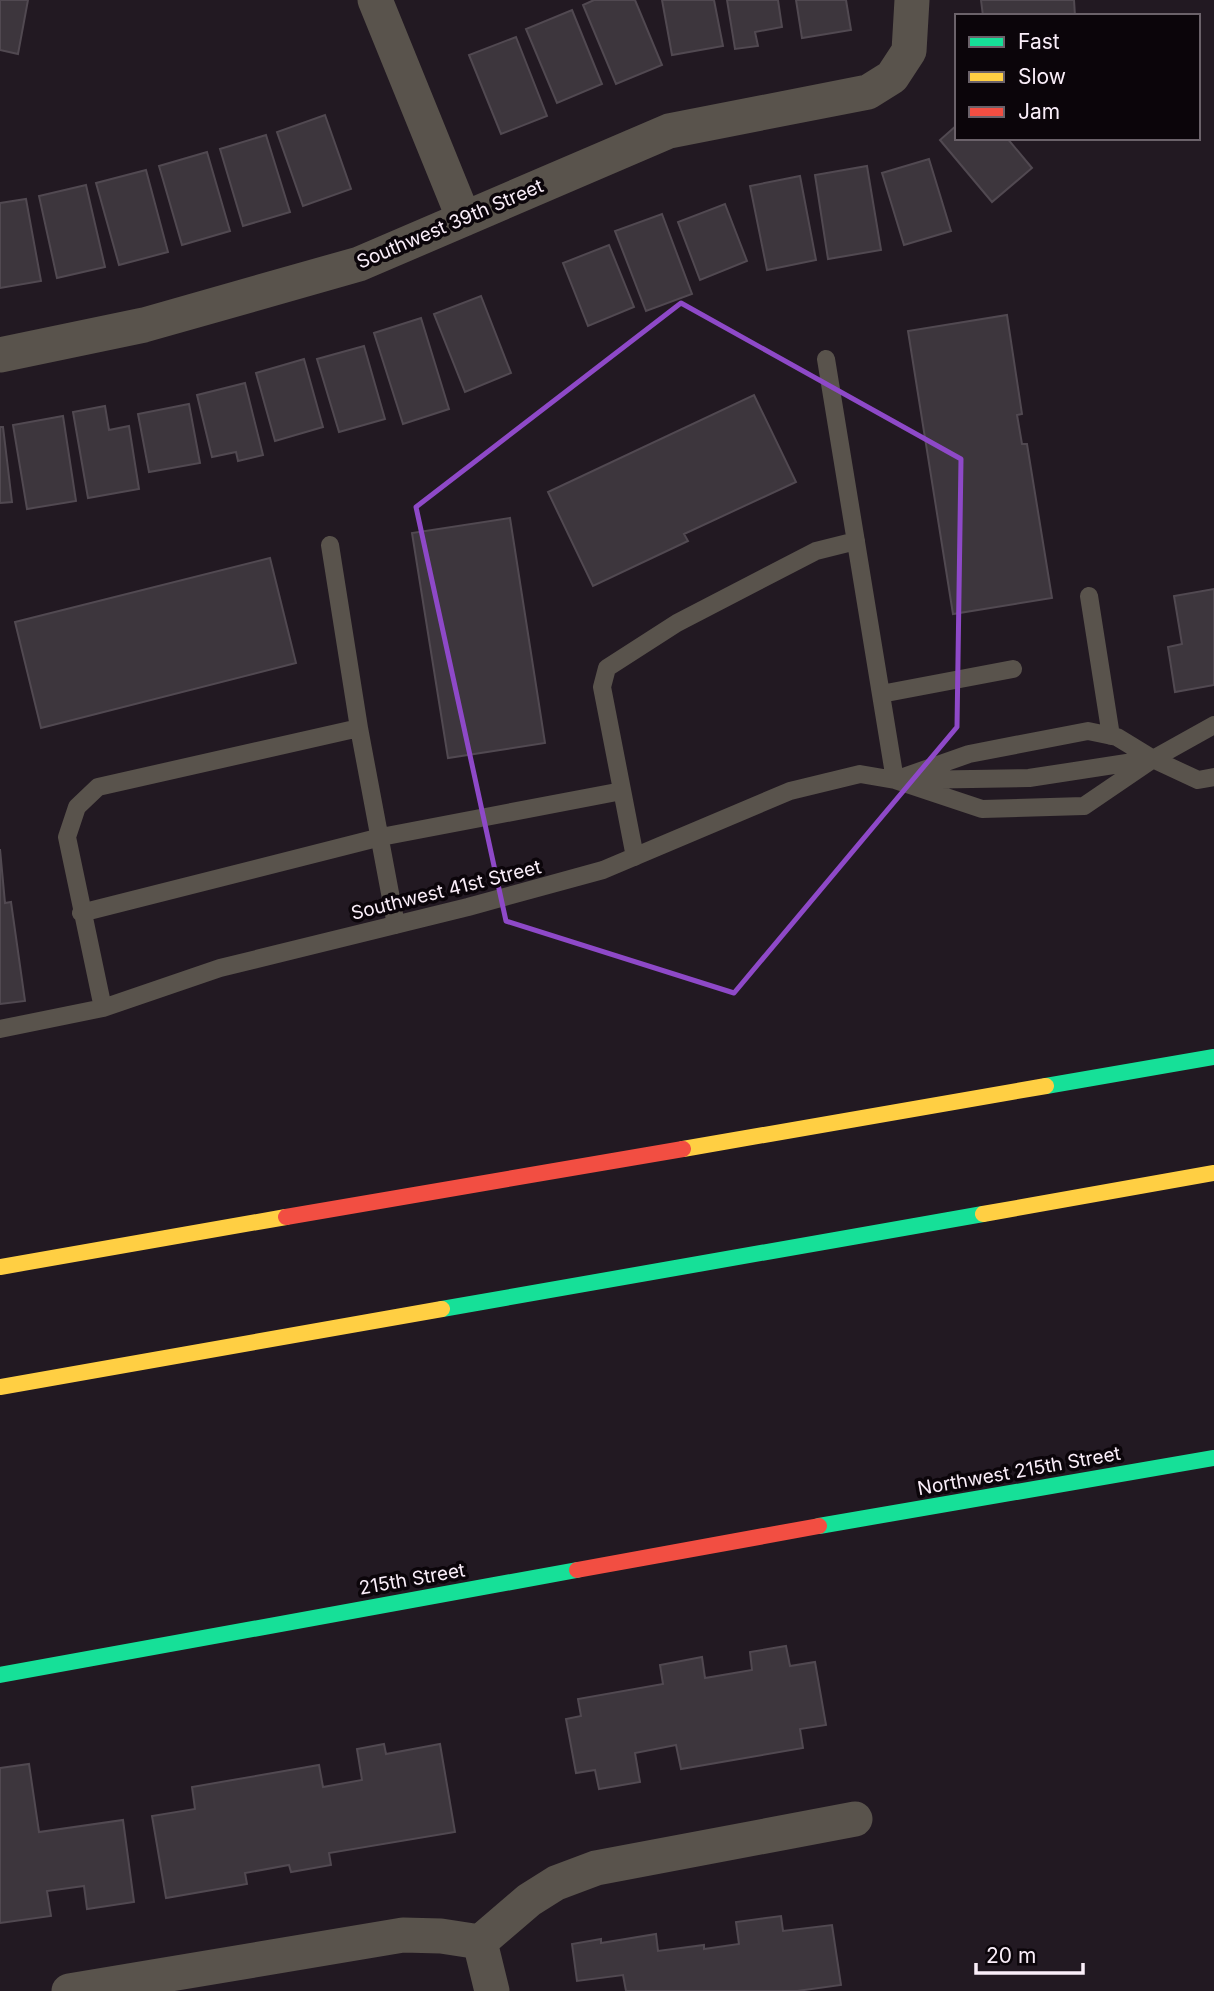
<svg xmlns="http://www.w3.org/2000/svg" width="1214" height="1991" viewBox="0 0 1214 1991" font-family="Inter,sans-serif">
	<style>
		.building { fill: #3d363d; stroke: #514951; stroke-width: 2 }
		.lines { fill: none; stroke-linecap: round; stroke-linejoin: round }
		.lane { stroke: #59534c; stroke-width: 18 }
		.street { stroke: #59534c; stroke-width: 35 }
		.fast { stroke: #16e098; stroke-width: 16 }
		.slow { stroke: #ffcf43; stroke-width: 16 }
		.jam { stroke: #f24e42; stroke-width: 16 }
		.marked { fill: none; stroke: #8e49c8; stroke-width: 5; stroke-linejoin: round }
		.labels { text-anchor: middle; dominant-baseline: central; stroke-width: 7; stroke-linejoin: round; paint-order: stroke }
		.street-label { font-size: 19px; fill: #faeef9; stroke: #0b050a }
	</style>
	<rect width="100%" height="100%" fill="#221922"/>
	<path class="building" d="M 0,0 L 28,0 L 18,54 L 0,50 Z
		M 594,0 L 635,0 L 662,65 L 616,84 L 583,5 Z
		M 662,0 L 714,0 L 723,46 L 672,55 Z
		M 727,0 L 778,0 L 782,27 L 755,32 L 758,46 L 735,49 Z
		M 796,0 L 846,0 L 851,30 L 802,38 Z
		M 981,0 L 1074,0 L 1075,16 L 983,16 Z
		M 572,10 L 602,84 L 557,103 L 526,29 Z
		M 516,37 L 547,116 L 501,134 L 469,55 Z
		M 325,115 L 351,189 L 303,206 L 277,132 Z
		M 957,125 L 957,138 L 1007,138 L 1032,168 L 992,202 L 940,140 Z
		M 266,135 L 290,212 L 243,226 L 220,149 Z
		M 207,152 L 230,231 L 182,245 L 159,166 Z
		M 929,159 L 951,231 L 904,245 L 882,173 Z
		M 867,166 L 881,250 L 828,259 L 815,175 Z
		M 146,170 L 168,252 L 119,265 L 96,183 Z
		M 800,176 L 816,260 L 767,270 L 750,186 Z
		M 86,185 L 105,267 L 57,278 L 39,196 Z
		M 26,199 L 41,281 L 0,288 L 0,203 Z
		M 725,204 L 747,261 L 700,280 L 678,222 Z
		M 662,214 L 692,294 L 646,311 L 615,231 Z
		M 609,245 L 634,307 L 588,326 L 563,263 Z
		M 481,296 L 511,373 L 465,392 L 434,314 Z
		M 1007,315 L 1022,414 L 1017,415 L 1022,444 L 1027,444 L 1052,598 L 953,614 L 908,331 Z
		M 421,318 L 449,409 L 403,424 L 374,333 Z
		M 364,346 L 385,419 L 339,432 L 317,359 Z
		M 304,359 L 323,427 L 275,441 L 256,373 Z
		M 245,383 L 263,455 L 238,461 L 236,452 L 212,457 L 197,395 Z
		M 754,395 L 796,482 L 684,534 L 688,541 L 593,586 L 548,492 Z
		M 189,404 L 200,463 L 149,472 L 138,414 Z
		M 105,406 L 109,430 L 129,426 L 139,489 L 88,498 L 73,412 Z
		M 63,416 L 76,501 L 27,509 L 13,425 Z
		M 0,427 L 3,427 L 12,502 L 0,503 Z
		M 510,518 L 545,743 L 448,758 L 412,533 Z
		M 270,558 L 296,663 L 41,728 L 15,622 Z
		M 1214,589 L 1214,685 L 1175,692 L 1168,647 L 1182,644 L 1174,596 Z
		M 0,849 L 5,903 L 11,902 L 25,1001 L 0,1004 Z
		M 786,1646 L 790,1666 L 815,1662 L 826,1725 L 800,1729 L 803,1748 L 681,1769 L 676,1745 L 635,1753 L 640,1782 L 599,1789 L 595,1770 L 576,1773 L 566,1719 L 581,1716 L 578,1699 L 663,1684 L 660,1665 L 702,1657 L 705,1678 L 752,1670 L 750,1652 Z
		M 384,1744 L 386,1754 L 440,1744 L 455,1832 L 329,1853 L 331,1865 L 291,1872 L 289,1865 L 245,1873 L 247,1884 L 166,1898 L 152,1816 L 195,1809 L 192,1787 L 319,1765 L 323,1787 L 362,1780 L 357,1749 Z
		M 29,1764 L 39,1832 L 123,1820 L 134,1902 L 87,1909 L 84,1886 L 47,1891 L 51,1916 L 0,1923 L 0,1768 Z
		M 781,1916 L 783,1931 L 832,1925 L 841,1985 L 797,1991 L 626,1991 L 623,1975 L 577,1981 L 572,1944 L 601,1939 L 601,1943 L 656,1934 L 658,1951 L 704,1945 L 704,1949 L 739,1944 L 736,1922 Z"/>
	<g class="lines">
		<path class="lane" d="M 826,359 L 895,780
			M 330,545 L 359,728 L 396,925
			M 1089,596 L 1111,736
			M 881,694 L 1013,669
			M 895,780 L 969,754 L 1088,731 L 1117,737 L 1153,759 L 1198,780 L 1214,777
			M 910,780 L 1029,778 L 1146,760
			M 635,857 L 602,687 L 607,668 L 677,623 L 816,551 L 856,541
			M 81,913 L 381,837 L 622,791
			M 103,1008 L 67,837 L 77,807 L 98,787 L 359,728
			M 0,1029 L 103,1008 L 220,968 L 468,907 L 603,870 L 790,791 L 860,774 L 895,780 L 982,809 L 1084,806 L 1153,759 L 1214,725"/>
		<path class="street" d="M 375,0 L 464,219
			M 0,355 L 144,325 L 359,264 L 669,131 L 868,92 L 892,77 L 909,51 L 912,0
			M 480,1942 L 492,1991
			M 69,1991 L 403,1935 L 441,1936 L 480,1942 L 529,1900 L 556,1883 L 596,1868 L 855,1819"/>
		<path class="fast" d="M 1046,1086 L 1214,1057
			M 442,1309 L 983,1214
			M 819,1526 L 1214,1458
			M 0,1675 L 577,1570"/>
		<path class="slow" d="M 683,1149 L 1046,1086
			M 983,1214 L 1214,1173
			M 0,1267 L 286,1217
			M 0,1387 L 442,1309"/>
		<path class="jam" d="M 286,1217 L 683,1149
			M 577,1570 L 819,1526"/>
	</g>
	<path class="marked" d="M 681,303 L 961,459 L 957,727 L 734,993 L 506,921 L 416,507 Z"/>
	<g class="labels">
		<g class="street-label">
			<text transform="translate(450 224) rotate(-23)">Southwest 39th Street</text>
			<text transform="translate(446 890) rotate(-14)">Southwest 41st Street</text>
			<text transform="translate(1019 1471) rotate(-10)">Northwest 215th Street</text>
			<text transform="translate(412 1579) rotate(-10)">215th Street</text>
		</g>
	</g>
	<rect x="955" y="14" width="245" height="126" fill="#0b050a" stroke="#6b626a" stroke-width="2"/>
	<rect x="969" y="37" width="35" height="10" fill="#16e098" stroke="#6b626a" stroke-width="2"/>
	<text x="1018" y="49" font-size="21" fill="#faeef9">Fast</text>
	<rect x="969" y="72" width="35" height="10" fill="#ffcf43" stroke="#6b626a" stroke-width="2"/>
	<text x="1018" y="84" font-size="21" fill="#faeef9">Slow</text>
	<rect x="969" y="107" width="35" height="10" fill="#f24e42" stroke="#6b626a" stroke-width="2"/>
	<text x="1018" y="119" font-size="21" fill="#faeef9">Jam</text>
	<path d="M976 1963v10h107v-10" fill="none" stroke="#faeef9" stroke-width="3.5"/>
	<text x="986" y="1963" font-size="21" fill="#faeef9" stroke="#0b050a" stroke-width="5" paint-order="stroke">20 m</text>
</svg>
